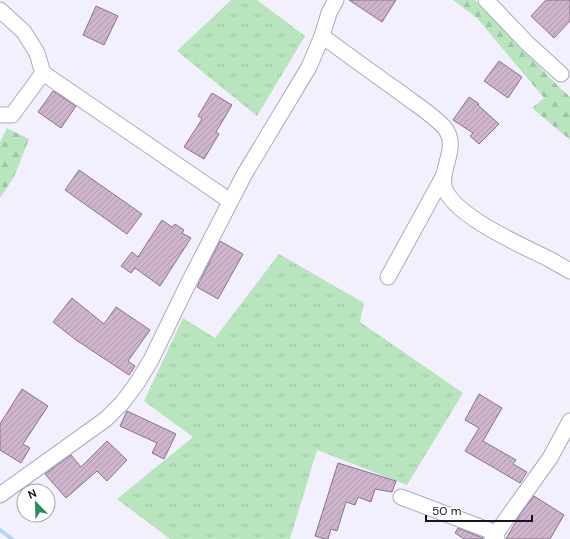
<svg xmlns="http://www.w3.org/2000/svg" width="570" height="539" viewBox="0 0 570 539" font-family="'DM Sans',sans-serif">
	<style>
		.grass { fill: url(#grass-tufts) }
		.forest { fill: url(#forest-firs) }
		.lines { fill: none; stroke-linecap: round; stroke-linejoin: round }
		.stream { stroke: #b3d7fc; stroke-width: 4 }
		.building { fill: url(#building-hatch); stroke: #8b738a }
		.minor-casing { stroke: #ada7c6; stroke-width: 17 }
		.minor { stroke: #fff; stroke-width: 15 }
	</style>
	<defs>
		<pattern id="grass-tufts" width="24" height="20" patternUnits="userSpaceOnUse"><rect width="24" height="20" fill="#b8e5be"/><path d="M3 7l-1-3M5 7V3M7 7l1-3M15 17l-1-3M17 17v-4M19 17l1-3" fill="none" stroke="#9dc4a3"/></pattern>
		<pattern id="forest-firs" width="22" height="20" patternUnits="userSpaceOnUse"><rect width="22" height="20" fill="#b8e5be"/><path d="M5 1l3.5 6h-7zM16 11l3.5 6h-7z" fill="#9dc4a3"/></pattern>
		<pattern id="building-hatch" width="6" height="6" patternUnits="userSpaceOnUse"><rect width="6" height="6" fill="#ceb4cc"/><path d="M-1 1l2-2M0 6l6-6M5 7l2-2" fill="none" stroke="#b09aaf"/></pattern>
	</defs>
	<rect width="100%" height="100%" fill="#f3f0fd"/>
	<path class="grass" d="M 231,0 L 257,0 L 305,36 L 257,116 L 177,51 Z
		M 279,254 L 364,303 L 360,322 L 463,393 L 407,485 L 317,450 L 290,539 L 170,539 L 117,499 L 193,437 L 144,401 L 183,318 L 215,338 Z"/>
	<path class="forest" d="M 453,0 L 475,0 L 558,86 L 570,97 L 570,140 L 532,108 L 544,98 L 477,18 Z
		M 7,128 L 29,139 L 14,177 L 0,198 L 0,142 Z"/>
	<g class="lines">
		<path class="stream" d="M 0,530 L 12,539"/>
	</g>
	<path class="building" d="M 349,0 L 396,0 L 382,22 Z
		M 546,0 L 570,0 L 570,21 L 554,38 L 531,16 Z
		M 96,6 L 118,16 L 104,45 L 83,35 Z
		M 499,61 L 522,77 L 508,98 L 484,81 Z
		M 53,91 L 76,106 L 61,128 L 38,112 Z
		M 212,93 L 232,105 L 216,132 L 219,134 L 204,159 L 184,147 L 202,119 L 198,116 Z
		M 469,97 L 479,104 L 478,105 L 499,124 L 479,144 L 470,136 L 473,133 L 453,120 Z
		M 79,170 L 142,214 L 127,234 L 65,190 Z
		M 162,220 L 172,227 L 175,224 L 184,230 L 182,233 L 191,238 L 160,286 L 135,268 L 131,273 L 121,266 L 132,252 L 138,257 Z
		M 220,241 L 243,254 L 218,299 L 197,287 Z
		M 72,298 L 104,324 L 116,307 L 150,330 L 128,361 L 135,366 L 129,375 L 76,340 L 53,322 Z
		M 22,389 L 48,406 L 23,444 L 30,448 L 21,463 L 0,450 L 0,424 Z
		M 479,394 L 502,408 L 483,441 L 516,460 L 513,464 L 527,472 L 520,483 L 465,451 L 479,428 L 465,420 Z
		M 127,411 L 176,434 L 164,459 L 152,453 L 157,443 L 120,426 Z
		M 107,441 L 127,460 L 107,481 L 97,471 L 66,498 L 45,474 L 71,455 L 81,467 Z
		M 338,463 L 396,481 L 392,492 L 375,489 L 371,502 L 358,497 L 355,505 L 346,502 L 337,531 L 331,529 L 328,539 L 325,539 L 315,536 Z
		M 534,496 L 564,515 L 550,539 L 506,539 L 521,513 Z
		M 458,528 L 483,538 L 483,539 L 464,539 L 455,533 Z"/>
	<g class="lines">
		<defs>
			<path id="minor" d="M 486,0 L 527,43 L 561,74
				M 0,10 L 24,32 L 37,53 L 43,73 L 12,115 L 0,115
				M 322,36 C 348,55 374,74 401,93 C 415,104 432,114 444,127 C 460,146 440,168 444,186 C 451,215 523,246 549,259 C 556,263 563,267 570,271
				M 43,73 L 230,201
				M 388,277 L 444,175
				M 0,495 L 106,419 L 123,402 L 137,383 L 151,360 L 188,284 L 244,175 L 309,67 L 322,36 L 329,13 L 336,0
				M 401,497 L 496,533 L 497,539
				M 492,539 L 550,458 L 570,421"/>
		</defs>
		<use href="#minor" class="minor-casing"/>
		<use href="#minor" class="minor"/>
	</g>
	<g transform="translate(36 503) rotate(337)"><circle r="19" fill="#ffffff" stroke="#a3a1a6"/>
	<path d="M0-3L7 15L0 10L-7 15Z" fill="#308a60"/>
	<text y="-6" font-size="11" font-weight="bold" text-anchor="middle" fill="#181520">N</text>
	</g>
	<path d="M426 515v6h106v-6" fill="none" stroke="#181520" stroke-width="2"/>
	<text x="432" y="515" font-size="12" fill="#181520" stroke="#ffffff" stroke-width="3" paint-order="stroke">50 m</text>
</svg>
